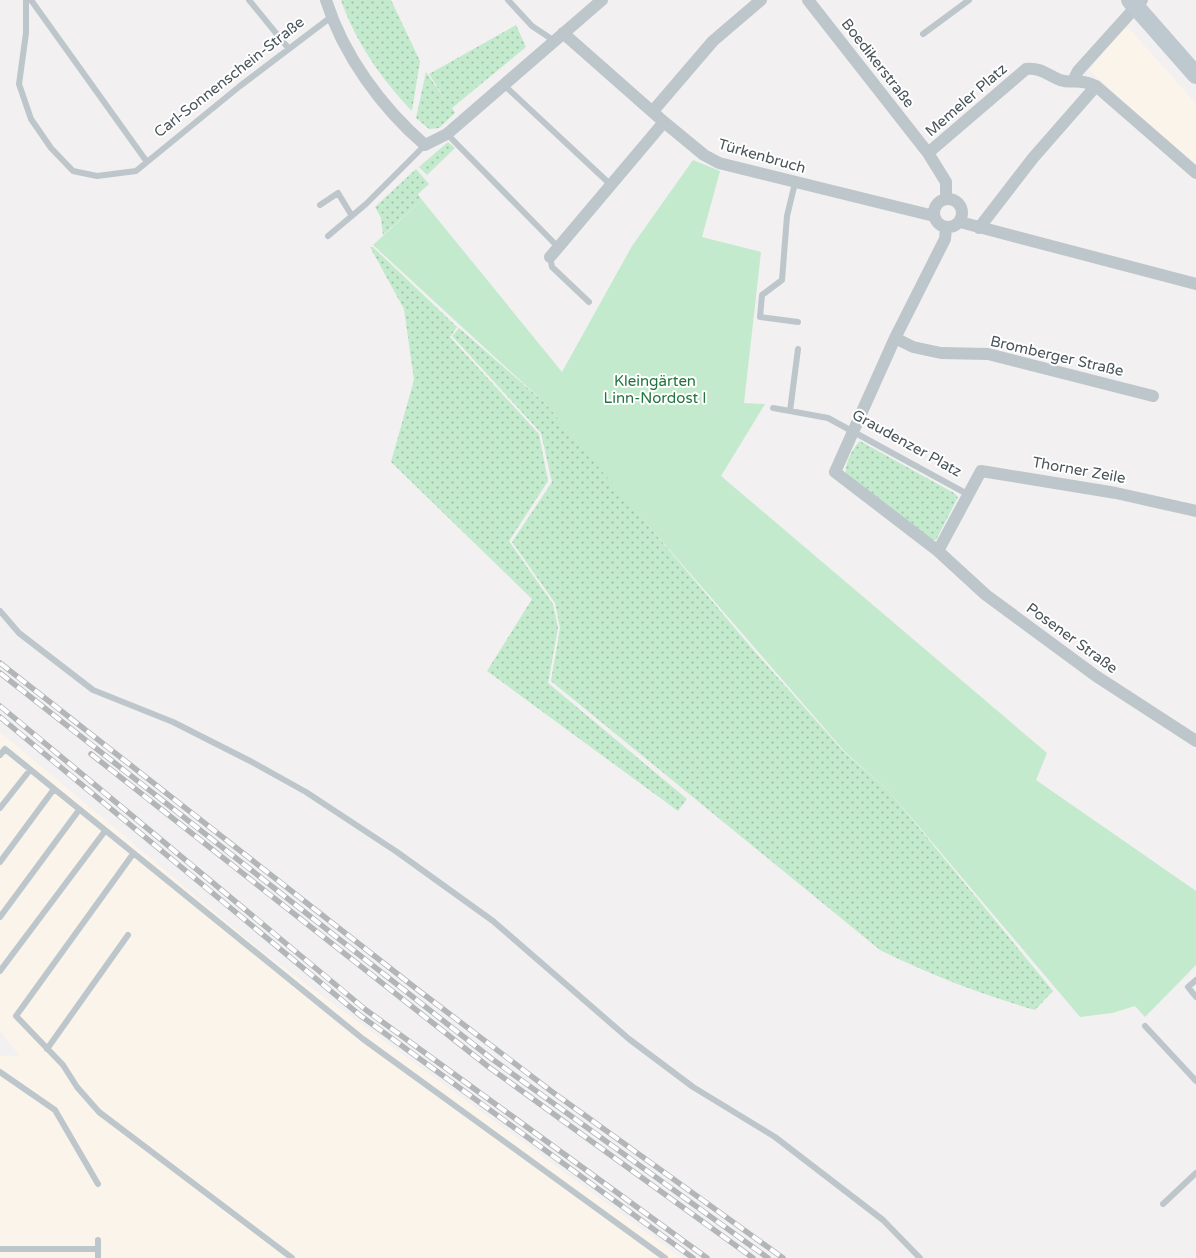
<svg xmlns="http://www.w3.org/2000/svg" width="1196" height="1258" viewBox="0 0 1196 1258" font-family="'Varela Round',sans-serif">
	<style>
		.commercial { fill: #faf4eb }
		.grass { fill: url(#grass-dots) }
		.garden { fill: #c3eacd }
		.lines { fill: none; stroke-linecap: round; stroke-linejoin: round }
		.lane { stroke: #bdc6cb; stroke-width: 6 }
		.street { stroke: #bdc6cb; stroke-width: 12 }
		.secondary { stroke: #bec8cf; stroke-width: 18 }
		.rail-casing { stroke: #b3b6b9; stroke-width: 5.5 }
		.rail { stroke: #fff; stroke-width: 4; stroke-dasharray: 11; stroke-linecap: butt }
		.labels { text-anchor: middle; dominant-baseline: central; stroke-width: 4; stroke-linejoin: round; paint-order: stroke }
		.street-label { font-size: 15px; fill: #4a555b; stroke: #fff }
		.park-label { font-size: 15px; fill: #22743f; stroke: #fff }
	</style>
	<defs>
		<pattern id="grass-dots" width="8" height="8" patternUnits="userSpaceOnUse" patternTransform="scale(1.25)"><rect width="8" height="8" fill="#c3eacd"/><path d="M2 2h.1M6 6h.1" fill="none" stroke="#a0c0a9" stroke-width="1.8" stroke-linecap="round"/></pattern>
	</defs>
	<rect width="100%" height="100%" fill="#f2f0f0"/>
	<path class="commercial" d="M 1123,28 L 1129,28 L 1196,104 L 1196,167 L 1089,70 Z
		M 0,732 L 265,954 L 681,1258 L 0,1258 L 0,1056 L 20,1056 L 0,1031 Z"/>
	<path class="grass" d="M 341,0 L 391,0 L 420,61 L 412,111 C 382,80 355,41 341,0 Z
		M 516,25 L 526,47 L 452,108 L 455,113 L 439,128 L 429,129 L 416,118 L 426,72 L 446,101 L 429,74 Z
		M 448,142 L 455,148 L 427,175 L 419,167 Z
		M 416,169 L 429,184 L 418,194 L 422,200 L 383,235 L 381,218 L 375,207 Z
		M 370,247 L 373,247 L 457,327 L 450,337 L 539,434 L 548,481 L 509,541 L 553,604 L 558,628 L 548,683 L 687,799 L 678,811 L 487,671 L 532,599 L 391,462 L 414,380 L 404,309 Z
		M 459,328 L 546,404 L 755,652 L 845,753 L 888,790 L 1053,991 L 1035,1010 C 978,993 933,976 880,950 L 551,681 L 560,628 L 555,603 L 512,542 L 552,482 L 541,433 L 452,336 Z
		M 860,441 L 954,493 L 958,497 L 936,540 L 931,540 L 846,473 C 844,465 853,447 860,441 Z"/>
	<path class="garden" d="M 693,160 L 720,171 L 702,237 L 761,252 L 744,403 L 765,404 L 721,476 L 1047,753 L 1036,780 L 1196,891 L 1196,965 L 1145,1017 L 1135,1006 L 1112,1013 L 1080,1017 L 888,790 L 846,753 L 615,487 L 546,404 L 373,245 L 422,200 L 562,372 L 632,246 Z"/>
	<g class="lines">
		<path class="lane" d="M 26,0 L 26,33 L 19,84 L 31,119 L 51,148 L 73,171 L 97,176 L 136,171 L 240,86 L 331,17
			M 31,0 L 147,162
			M 249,0 L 289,49
			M 508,0 L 532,26 L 553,40
			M 923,34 L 969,0
			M 504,85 L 611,185
			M 447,134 L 559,248
			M 795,183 L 787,216 L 782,280 L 762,295 L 760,317 L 798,322
			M 320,205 L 338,193 L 352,216
			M 328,236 L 366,204 L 425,145
			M 550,257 L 552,267 L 589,302
			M 798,349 L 790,411 L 828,418 L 969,495
			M 773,408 L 790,411
			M 0,611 L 19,633 L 93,690 L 173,722 L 252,762 L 306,792 L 397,852 L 493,921 L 629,1039 L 693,1087 L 775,1137 L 883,1220 L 920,1258
			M 0,755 L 5,749 L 363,1039 L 665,1258
			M 0,808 L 30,770
			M 133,854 L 16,1016 L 63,1065 L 77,1087 L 99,1112 L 292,1258
			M 0,862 L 54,789
			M 0,917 L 79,810
			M 0,971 L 105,831
			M 1196,980 L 1188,987 L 1196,997
			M 1145,1026 L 1196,1081
			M 47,1049 L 128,935
			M 0,1072 L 55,1110 L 98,1184
			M 1163,1204 L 1196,1173
			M 98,1240 L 98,1258
			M 0,1249 L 98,1249"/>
		<path class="street" d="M 326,0 C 343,55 382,108 425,145 L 447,134 L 602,0
			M 808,0 L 928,153 L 946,182 L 946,199
			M 563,33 L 664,122 L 704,155 L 719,163 L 934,216
			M 1073,81 L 1078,71 L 1142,0
			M 653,111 L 713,41 L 761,0
			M 928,153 L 1026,69 C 1041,67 1047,75 1060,80 C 1072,84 1080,78 1096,86 L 1196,173
			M934 213a14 14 0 1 1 28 0a14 14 0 1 1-28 0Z
			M 960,222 L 1196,284
			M 946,228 L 945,239 L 895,338 L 835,472 L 938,551 L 986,595 L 1096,676 L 1196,741
			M 979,228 L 1033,158 L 1096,86
			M 550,257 L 664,122
			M 895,338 L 913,347 L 941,353 L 988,354 L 1153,396
			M 938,551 L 981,471 L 1116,493 L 1196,511"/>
		<path class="secondary" d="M 1130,0 L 1196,75"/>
		<defs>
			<path id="rail" d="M 0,663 L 418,990 L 551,1091 L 783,1258
				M 0,673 L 492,1059 L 768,1258
				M 0,706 L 366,1010 L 707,1258
				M 0,717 L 361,1016 L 693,1258
				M 91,754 L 490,1068 L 753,1258"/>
		</defs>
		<use href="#rail" class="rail-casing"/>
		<use href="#rail" class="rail"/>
	</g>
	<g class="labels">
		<g class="street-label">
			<text transform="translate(878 63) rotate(52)">Boedikerstraße</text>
			<text transform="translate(229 77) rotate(-38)">Carl-Sonnenschein-Straße</text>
			<text transform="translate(966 100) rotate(-41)">Memeler Platz</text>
			<text transform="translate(762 156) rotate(16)">Türkenbruch</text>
			<text transform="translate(1057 356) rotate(13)">Bromberger Straße</text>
			<text transform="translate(907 443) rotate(29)">Graudenzer Platz</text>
			<text transform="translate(1079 470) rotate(10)">Thorner Zeile</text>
			<text transform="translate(1072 638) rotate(36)">Posener Straße</text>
		</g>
		<g class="park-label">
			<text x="655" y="381">Kleingärten<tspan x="655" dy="17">Linn-Nordost I</tspan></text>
		</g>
	</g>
</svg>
